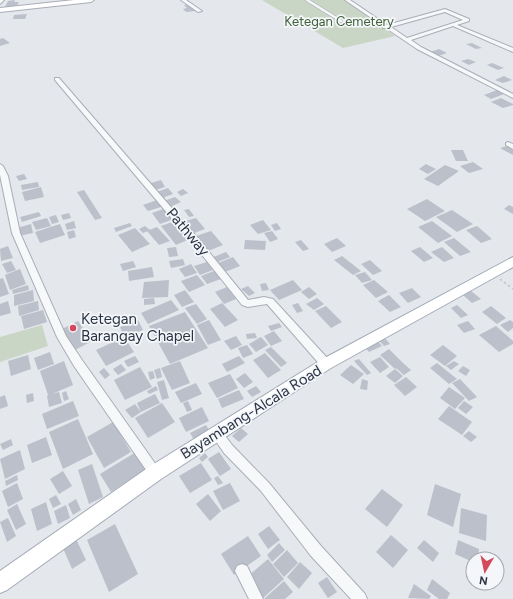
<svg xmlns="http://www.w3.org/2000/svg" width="513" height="599" viewBox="0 0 513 599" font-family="Figtree,sans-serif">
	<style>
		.green { fill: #c9d6c5 }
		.building { fill: #bbc0ca }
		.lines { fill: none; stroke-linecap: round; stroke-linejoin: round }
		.lane-casing { stroke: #a9aeb7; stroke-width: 3.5 }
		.street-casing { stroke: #a9aeb7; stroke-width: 2 }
		.secondary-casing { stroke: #a9aeb7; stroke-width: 2 }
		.primary-casing { stroke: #a3abb8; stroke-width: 2 }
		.path { stroke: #c2c5cb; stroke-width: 1.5; stroke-dasharray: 2.5 2.5; stroke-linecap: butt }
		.lane { stroke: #f7f8fa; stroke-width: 2.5 }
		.street { fill: #f7f8fa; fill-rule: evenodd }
		.secondary { fill: #fff; fill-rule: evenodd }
		.primary { fill: #fff; fill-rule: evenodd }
		.poi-dot { fill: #d1495b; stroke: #f4f6f9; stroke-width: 1.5 }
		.labels { text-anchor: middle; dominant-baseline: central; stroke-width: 3.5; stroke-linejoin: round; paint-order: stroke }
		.far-park-label { font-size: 13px; fill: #3f6138; stroke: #f4f6f9 }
		.street-label { font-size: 15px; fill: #2b3445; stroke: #f4f6f9 }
		.poi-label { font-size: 15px; fill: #2b3445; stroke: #f4f6f9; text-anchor: start }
	</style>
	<rect width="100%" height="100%" fill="#e4e7ec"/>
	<path class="green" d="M 262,0 L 346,0 L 395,36 L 343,48 Z
		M 42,325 L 48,346 L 0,362 L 0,337 Z"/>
	<path class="building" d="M 15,0 L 14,2 L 19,2 L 16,7 L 5,7 L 8,1 Z
		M 189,4 L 193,7 L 196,11 L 186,12 L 183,9 L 187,8 L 184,5 Z
		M 27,14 L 25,19 L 13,19 L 14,15 Z
		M 3,38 L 10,43 L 0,46 L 0,39 Z
		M 472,43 L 482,48 L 476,49 L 466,44 Z
		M 439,49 L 447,53 L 438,56 L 430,52 Z
		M 468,59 L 476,62 L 469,65 L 461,61 Z
		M 492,63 L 504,68 L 498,70 L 487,65 Z
		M 504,76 L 512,80 L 503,83 L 495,80 Z
		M 497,90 L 504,94 L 491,99 L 484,95 Z
		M 501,98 L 513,104 L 513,105 L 503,108 L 491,102 Z
		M 507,146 L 513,150 L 513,155 L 500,148 Z
		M 451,150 L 463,150 L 468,161 L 456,161 Z
		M 473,162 L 483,169 L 469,173 L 460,166 Z
		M 426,164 L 436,169 L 428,174 L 419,169 Z
		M 445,165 L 459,171 L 438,186 L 424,179 Z
		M 24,174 L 27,179 L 19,181 L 16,176 Z
		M 161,180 L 165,187 L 155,190 L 151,183 Z
		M 38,182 L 39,187 L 22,190 L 21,185 Z
		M 41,187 L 44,197 L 25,201 L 22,192 Z
		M 168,188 L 173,194 L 162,198 L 157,192 Z
		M 183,189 L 188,193 L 181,196 L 177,192 Z
		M 84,190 L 102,218 L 95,220 L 77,192 Z
		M 175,197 L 181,202 L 170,207 L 164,201 Z
		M 427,199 L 445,211 L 425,221 L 407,209 Z
		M 157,200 L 161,207 L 148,211 L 143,205 Z
		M 509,205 L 513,207 L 513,214 L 504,209 Z
		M 166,208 L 174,219 L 160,224 L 152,213 Z
		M 189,209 L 194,216 L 189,217 L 184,210 Z
		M 452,210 L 473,224 L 457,232 L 436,217 Z
		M 39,212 L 41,216 L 22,222 L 20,217 Z
		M 69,213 L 71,218 L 63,220 L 61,215 Z
		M 56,215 L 59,222 L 52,224 L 49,217 Z
		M 47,218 L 51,226 L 36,230 L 32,222 Z
		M 196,218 L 205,229 L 191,234 L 182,222 Z
		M 263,220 L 271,230 L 258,234 L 250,225 Z
		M 74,221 L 76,228 L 67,230 L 65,224 Z
		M 175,221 L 190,239 L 176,245 L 161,226 Z
		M 432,221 L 452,236 L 438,243 L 418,227 Z
		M 130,223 L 132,226 L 116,232 L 114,228 Z
		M 277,223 L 281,229 L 275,231 L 271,225 Z
		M 31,224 L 33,233 L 19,236 L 17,228 Z
		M 60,224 L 65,235 L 40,243 L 35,232 Z
		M 145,226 L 150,230 L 143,233 L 139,229 Z
		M 477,226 L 492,239 L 481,243 L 466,230 Z
		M 157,227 L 170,241 L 159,245 L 147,231 Z
		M 135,228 L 150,244 L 132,252 L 118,235 Z
		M 74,230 L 76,237 L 69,239 L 67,232 Z
		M 211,231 L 223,245 L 208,251 L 196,236 Z
		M 272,231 L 278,239 L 270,242 L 264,233 Z
		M 337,238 L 346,246 L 332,252 L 324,244 Z
		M 454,238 L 471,252 L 460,256 L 444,242 Z
		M 245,240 L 266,241 L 265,250 L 244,249 Z
		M 301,240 L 309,249 L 303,251 L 295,242 Z
		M 8,246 L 13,258 L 1,261 L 0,249 Z
		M 176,247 L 178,256 L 169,257 L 167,248 Z
		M 420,247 L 433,258 L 424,262 L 411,251 Z
		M 442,247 L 454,258 L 444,262 L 431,252 Z
		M 226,252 L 230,257 L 215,263 L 211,258 Z
		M 342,256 L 361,271 L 353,275 L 334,260 Z
		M 233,257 L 240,266 L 225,272 L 218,263 Z
		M 183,259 L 185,265 L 171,268 L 169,261 Z
		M 370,260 L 382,271 L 373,275 L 361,264 Z
		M 11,261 L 16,270 L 7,273 L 2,264 Z
		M 133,261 L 136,267 L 123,271 L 120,264 Z
		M 207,262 L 213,270 L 200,275 L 194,266 Z
		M 191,264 L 197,273 L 185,277 L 179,269 Z
		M 152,267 L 154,277 L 129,281 L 128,271 Z
		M 20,269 L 26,284 L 10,290 L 5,275 Z
		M 214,271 L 221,279 L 207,284 L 201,276 Z
		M 365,272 L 372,280 L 362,283 L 355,275 Z
		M 197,275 L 205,285 L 189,292 L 181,281 Z
		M 3,278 L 9,294 L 0,297 L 0,279 Z
		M 169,280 L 168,297 L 142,298 L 144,282 Z
		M 293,280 L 302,290 L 279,300 L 270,290 Z
		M 374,280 L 388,292 L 376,298 L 363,285 Z
		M 266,283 L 269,290 L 262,291 L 260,284 Z
		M 28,285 L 29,290 L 13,294 L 12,290 Z
		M 248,286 L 255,293 L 249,296 L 241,289 Z
		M 227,287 L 236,299 L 224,304 L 215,292 Z
		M 309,287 L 317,294 L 309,299 L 301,292 Z
		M 412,288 L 421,297 L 408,303 L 399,293 Z
		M 33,290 L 34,301 L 14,306 L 14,295 Z
		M 185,290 L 194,302 L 182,307 L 174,295 Z
		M 471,291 L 481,299 L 472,303 L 463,295 Z
		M 389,295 L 401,307 L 390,312 L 378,301 Z
		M 154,298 L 155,304 L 144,305 L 144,299 Z
		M 317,298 L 324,304 L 314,310 L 306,304 Z
		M 171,300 L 179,310 L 148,324 L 141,313 Z
		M 8,301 L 11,313 L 0,316 L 0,304 Z
		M 38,301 L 39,310 L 19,316 L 18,306 Z
		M 222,303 L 238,320 L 225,327 L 210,309 Z
		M 298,303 L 303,311 L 297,313 L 292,305 Z
		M 196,304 L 207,319 L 197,324 L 185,308 Z
		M 457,305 L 468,315 L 461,318 L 451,308 Z
		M 326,306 L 342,322 L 331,328 L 315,311 Z
		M 491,306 L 506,318 L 497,324 L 482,312 Z
		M 43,310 L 47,322 L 24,329 L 21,316 Z
		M 185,312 L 208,348 L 170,364 L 149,326 Z
		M 135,314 L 136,319 L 128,321 L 127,316 Z
		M 138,320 L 143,330 L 124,337 L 120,327 Z
		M 209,320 L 221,340 L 208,345 L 197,325 Z
		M 510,320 L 513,322 L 513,328 L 508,332 L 500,325 Z
		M 78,321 L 92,341 L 75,350 L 62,329 Z
		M 468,321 L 475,329 L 464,333 L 457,325 Z
		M 279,323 L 282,327 L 271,331 L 268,326 Z
		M 496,326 L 513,341 L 513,344 L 499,352 L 479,335 Z
		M 274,331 L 282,341 L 271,346 L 264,336 Z
		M 255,333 L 257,338 L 247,339 L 246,334 Z
		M 236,336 L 242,345 L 231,350 L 224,341 Z
		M 383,336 L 390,344 L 384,346 L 377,338 Z
		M 124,337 L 134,352 L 106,366 L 96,350 Z
		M 261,337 L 268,345 L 256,352 L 249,344 Z
		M 376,339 L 382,346 L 369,352 L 363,345 Z
		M 247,345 L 253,354 L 243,358 L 238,348 Z
		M 443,345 L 457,356 L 445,366 L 430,355 Z
		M 271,347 L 287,363 L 281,367 L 265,350 Z
		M 389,349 L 403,363 L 411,370 L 404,375 L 396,368 L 401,365 L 395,369 L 380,355 Z
		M 50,352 L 54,364 L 38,370 L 34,358 Z
		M 265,353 L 281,370 L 268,378 L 253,360 Z
		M 28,355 L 31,369 L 11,376 L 8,361 Z
		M 135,356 L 139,362 L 128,367 L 124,361 Z
		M 239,356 L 245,363 L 227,372 L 222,364 Z
		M 380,357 L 389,367 L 380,373 L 370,362 Z
		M 359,359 L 371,373 L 367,375 L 354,361 Z
		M 64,361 L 73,385 L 52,394 L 59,392 L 62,403 L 49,407 L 47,396 L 48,395 L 40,371 Z
		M 180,361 L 190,383 L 172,390 L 161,368 Z
		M 454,361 L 459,364 L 451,370 L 446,366 Z
		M 437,363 L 457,379 L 449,384 L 430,368 Z
		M 121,364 L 126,370 L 118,375 L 113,369 Z
		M 351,365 L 364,374 L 353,384 L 340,375 Z
		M 463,366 L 470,370 L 466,376 L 458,371 Z
		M 140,367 L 152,387 L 125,400 L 114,380 Z
		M 104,368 L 110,375 L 105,379 L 99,372 Z
		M 160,368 L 162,377 L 157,379 L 154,370 Z
		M 395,369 L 403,376 L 395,383 L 386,376 Z
		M 153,371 L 155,378 L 150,380 L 148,372 Z
		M 245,373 L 253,382 L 244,388 L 236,379 Z
		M 230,374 L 238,388 L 217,398 L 208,383 Z
		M 406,377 L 417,387 L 405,396 L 394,385 Z
		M 362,379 L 368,381 L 367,390 L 360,389 Z
		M 460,379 L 477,397 L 469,401 L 452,383 Z
		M 164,380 L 169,398 L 162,400 L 157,382 Z
		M 196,383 L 202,394 L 181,403 L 175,392 Z
		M 156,386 L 158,390 L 149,394 L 147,391 Z
		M 256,386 L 261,392 L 252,397 L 247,391 Z
		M 449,387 L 465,398 L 455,409 L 440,398 Z
		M 239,390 L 244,399 L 222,408 L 218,399 Z
		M 66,391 L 69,399 L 64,401 L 62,393 Z
		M 33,393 L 34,401 L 27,403 L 26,395 Z
		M 155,394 L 160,403 L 141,412 L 137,403 Z
		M 5,395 L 8,406 L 0,409 L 0,397 Z
		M 73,401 L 79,416 L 47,429 L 42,414 Z
		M 188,401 L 192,410 L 187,412 L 183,403 Z
		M 464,401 L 473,407 L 466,414 L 458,408 Z
		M 162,403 L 175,422 L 148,438 L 135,418 Z
		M 135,404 L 141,412 L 132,418 L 125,410 Z
		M 449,406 L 472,422 L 462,435 L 438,419 Z
		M 202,407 L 209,421 L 186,432 L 179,418 Z
		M 78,419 L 93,454 L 63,469 L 49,432 Z
		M 113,422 L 131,452 L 104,468 L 87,437 Z
		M 206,425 L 210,432 L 194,440 L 190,433 Z
		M 241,428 L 248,434 L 239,442 L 232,436 Z
		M 469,431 L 477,437 L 471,442 L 463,436 Z
		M 46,437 L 52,455 L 32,463 L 27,445 Z
		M 11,439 L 13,445 L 3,450 L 0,444 Z
		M 20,450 L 25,469 L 5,479 L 0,459 Z
		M 136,452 L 146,469 L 111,492 L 100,474 Z
		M 219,452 L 231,469 L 220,476 L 208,459 Z
		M 205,453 L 208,457 L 202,462 L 199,458 Z
		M 201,463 L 212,480 L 190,493 L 179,476 Z
		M 92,464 L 103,497 L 89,504 L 78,470 Z
		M 63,471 L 72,486 L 59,494 L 50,479 Z
		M 17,475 L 18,480 L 6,486 L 5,481 Z
		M 218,476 L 223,483 L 218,485 L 214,478 Z
		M 17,483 L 23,499 L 8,507 L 2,491 Z
		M 230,483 L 240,501 L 223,510 L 213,491 Z
		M 435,484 L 461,494 L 453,527 L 427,515 Z
		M 382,489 L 403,505 L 387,527 L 365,509 Z
		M 208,494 L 221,511 L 210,521 L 196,504 Z
		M 56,495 L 61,504 L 53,508 L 49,499 Z
		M 76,499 L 81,510 L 73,515 L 68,504 Z
		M 46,502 L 52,524 L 37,531 L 31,509 Z
		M 17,504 L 26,524 L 16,530 L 7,510 Z
		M 66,505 L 70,518 L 58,524 L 54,511 Z
		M 461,508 L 487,515 L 486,541 L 459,533 Z
		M 8,518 L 16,536 L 7,542 L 0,522 Z
		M 115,524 L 138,574 L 109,592 L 87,540 Z
		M 269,526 L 280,540 L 268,549 L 258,534 Z
		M 391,535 L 408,550 L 393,568 L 376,552 Z
		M 248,536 L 261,556 L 234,575 L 221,554 Z
		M 76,539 L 86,560 L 72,569 L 63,548 Z
		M 424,540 L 439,553 L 433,562 L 417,548 Z
		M 458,540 L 479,549 L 478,559 L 473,559 L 473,562 L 455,554 Z
		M 279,543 L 285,550 L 272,562 L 267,555 Z
		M 287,550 L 298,563 L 284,577 L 273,564 Z
		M 268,559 L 284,579 L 262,599 L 246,578 Z
		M 300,562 L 312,573 L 299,589 L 287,577 Z
		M 327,577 L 337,592 L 328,598 L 318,583 Z
		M 432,579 L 450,593 L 447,599 L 439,599 L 427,590 Z
		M 284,581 L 293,592 L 285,599 L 264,599 Z
		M 414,584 L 431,596 L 429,599 L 408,598 Z"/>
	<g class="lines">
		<defs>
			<path id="lane" d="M 307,0 L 341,21"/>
			<path id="street" d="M 0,0 L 4,0 L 0,4 Z
				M 181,0 L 186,0 L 202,11 L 198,12 Z
				M 345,0 L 350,0 L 387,25 L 445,9 L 469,19 L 469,21 L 457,25 L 513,48 L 513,52 L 453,26 L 411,40 L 421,47 L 513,94 L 513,98 L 417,49 L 386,28 L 383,28 L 383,26 ZM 445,12 L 463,20 L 407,38 L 391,27 Z
				M 55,78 L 59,78 L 196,236 L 248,300 L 264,297 L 273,299 L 330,361 L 331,364 L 330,367 L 326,368 L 322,367 L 267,304 L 248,307 L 242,305 L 190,240 L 55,80 Z
				M 508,142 L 513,144 L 513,149 L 506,145 L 506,143 Z
				M 0,164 L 3,166 L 8,176 L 20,233 L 66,336 L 82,360 L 159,469 L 161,473 L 159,477 L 155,479 L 151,477 L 74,366 L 57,337 L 12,233 L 0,175 Z
				M 217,429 L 221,430 L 232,445 L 269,483 L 321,546 L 365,594 L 367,599 L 351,599 L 311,556 L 261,491 L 224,453 L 211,434 L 213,430 Z
				M 242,564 L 247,566 L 263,599 L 249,599 L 235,571 L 237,566 Z"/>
			<path id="secondary" d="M 74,0 L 94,0 L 91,2 L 0,12 L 0,8 Z"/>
			<path id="primary" d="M 513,257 L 513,267 L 331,368 L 161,479 L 7,590 L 0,593 L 0,571 L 149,467 L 321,360 Z"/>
		</defs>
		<use href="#lane" class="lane-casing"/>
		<use href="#street" class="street-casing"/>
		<use href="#secondary" class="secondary-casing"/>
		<use href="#primary" class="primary-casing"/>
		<path class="path" d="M 500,279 L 513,289"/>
		<use href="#lane" class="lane"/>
		<use href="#street" class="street"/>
		<use href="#secondary" class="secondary"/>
		<use href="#primary" class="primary"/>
	</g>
	<circle class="poi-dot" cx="73" cy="328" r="4"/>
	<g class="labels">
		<g class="far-park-label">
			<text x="339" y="21">Ketegan Cemetery</text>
		</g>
		<g class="street-label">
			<text transform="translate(188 232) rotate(50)">Pathway</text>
			<text transform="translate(251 412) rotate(-32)">Bayambang-Alcala Road</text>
		</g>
		<g class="poi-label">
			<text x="81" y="319">Ketegan<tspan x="81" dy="17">Barangay Chapel</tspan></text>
		</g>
	</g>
	<g transform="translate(485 571) rotate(189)"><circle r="19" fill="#f4f6f9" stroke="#a4a8b1"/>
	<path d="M0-3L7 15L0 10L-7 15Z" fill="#d1495b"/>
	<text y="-6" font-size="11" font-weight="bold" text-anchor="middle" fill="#2b3445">N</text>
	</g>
</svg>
